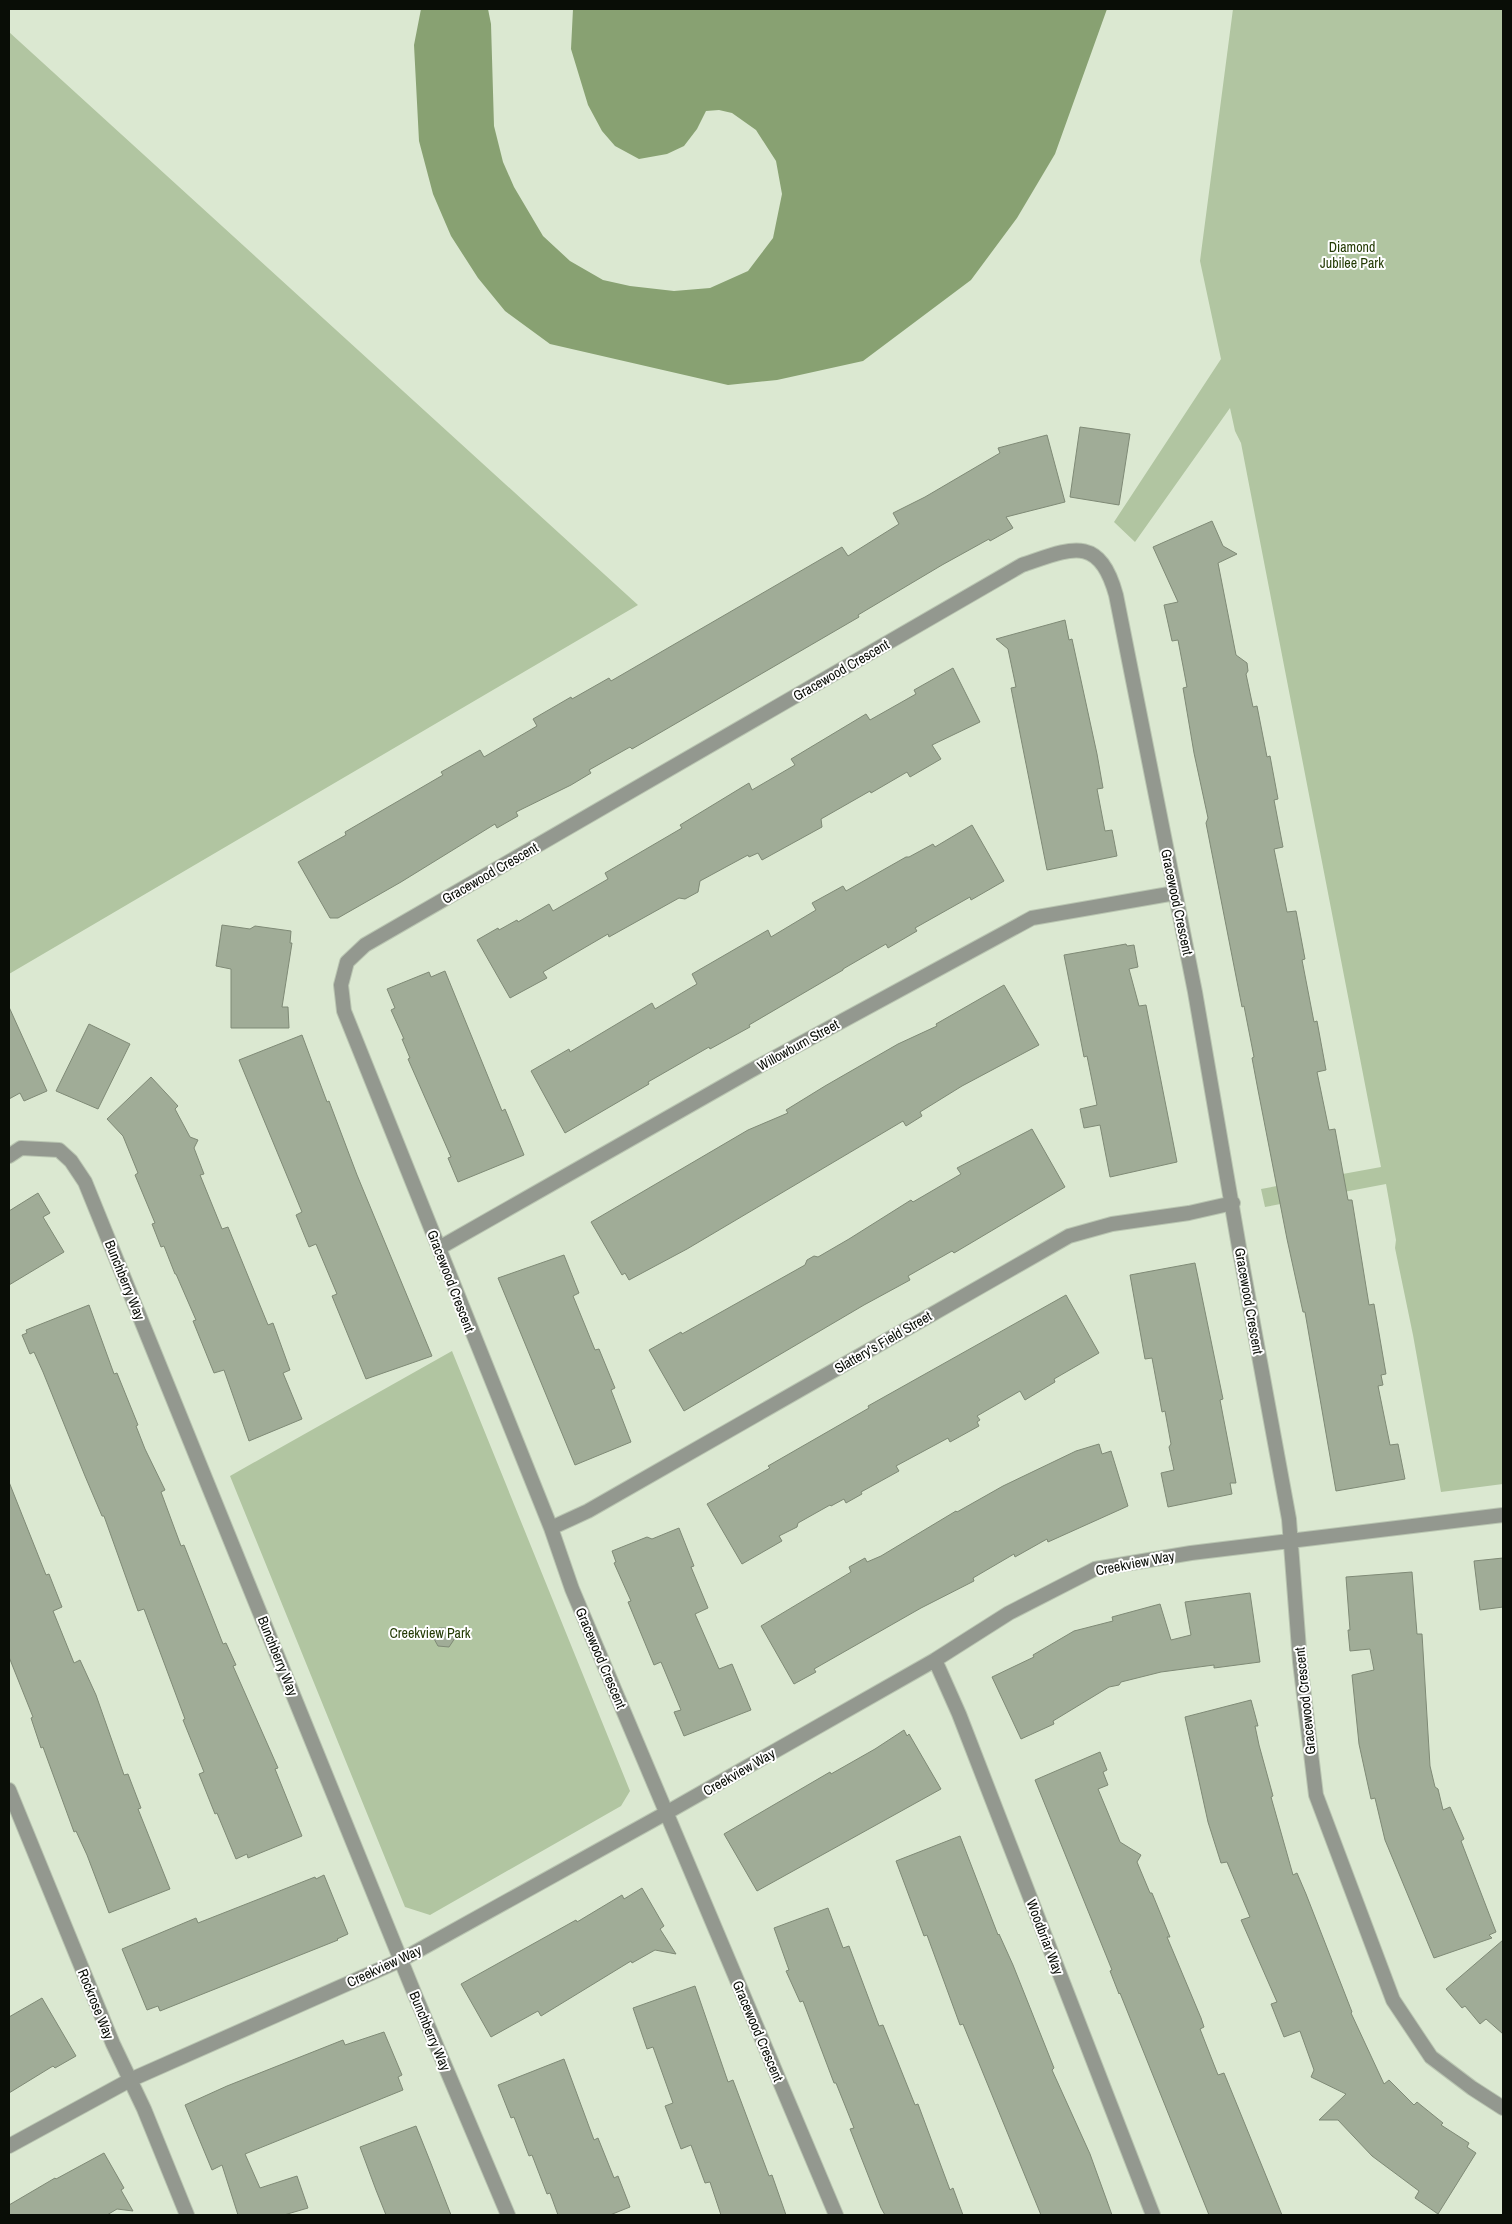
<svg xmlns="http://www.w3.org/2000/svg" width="1512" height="2224" viewBox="0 0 1512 2224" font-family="'Archivo Narrow',sans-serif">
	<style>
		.green { fill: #b1c5a1 }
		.water { fill: #88a172 }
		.building { fill: #a0ac97; stroke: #7f8a76 }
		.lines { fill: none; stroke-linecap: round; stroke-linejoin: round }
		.minor-casing { stroke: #b9c5b1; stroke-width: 16 }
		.minor { stroke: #93988f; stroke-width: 14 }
		.labels { text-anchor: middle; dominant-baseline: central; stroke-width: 4; stroke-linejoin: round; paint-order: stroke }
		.park-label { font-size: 14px; fill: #233a04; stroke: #fff }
		.street-label { font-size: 14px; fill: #090d06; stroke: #fff }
	</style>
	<rect width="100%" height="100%" fill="#dbe8d1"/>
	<path class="green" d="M 1233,9 L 1503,9 L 1503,1484 L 1441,1492 L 1413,1335 L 1395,1248 L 1396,1240 L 1386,1184 L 1265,1207 L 1261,1189 L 1381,1167 L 1241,443 L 1235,431 L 1230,408 L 1135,542 L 1114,522 L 1221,359 L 1200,261 Z
		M 9,32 L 638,605 L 9,974 Z
		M 452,1351 L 630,1791 L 621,1806 L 430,1915 L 405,1907 L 230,1476 Z"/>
	<path class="water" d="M 421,9 L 488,9 L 491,24 L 494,126 L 503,162 L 514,187 L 543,236 L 570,261 L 603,280 L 630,286 L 674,291 L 710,288 L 748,271 L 773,238 L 782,194 L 776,161 L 756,130 L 732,113 L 719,110 L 706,111 L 697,129 L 684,146 L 667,154 L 639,159 L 615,146 L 602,131 L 588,105 L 571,49 L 573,9 L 1107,9 L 1055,154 L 1017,218 L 971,280 L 863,361 L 777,380 L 728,385 L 550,344 L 505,311 L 478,278 L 451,236 L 433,194 L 419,141 L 414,45 Z"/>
	<path class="building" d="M 1080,427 L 1130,434 L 1119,505 L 1070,497 Z
		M 1047,435 L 1065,502 L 1006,517 L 1013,528 L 990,541 L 989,539 L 942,565 L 858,615 L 859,617 L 694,713 L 632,749 L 630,747 L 589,770 L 591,773 L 571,785 L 516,812 L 518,816 L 497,828 L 495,824 L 401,882 L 338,918 L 330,918 L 298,862 L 346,835 L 345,832 L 443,775 L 441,772 L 480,750 L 484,757 L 537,726 L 533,719 L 571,697 L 572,699 L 609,678 L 611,681 L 842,547 L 848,556 L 899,524 L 893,513 L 925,497 L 1000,453 L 998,448 Z
		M 1212,521 L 1223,546 L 1237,554 L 1218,563 L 1236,655 L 1247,663 L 1248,671 L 1246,674 L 1253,707 L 1257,706 L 1267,757 L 1270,756 L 1278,799 L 1274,800 L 1283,847 L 1274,849 L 1287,912 L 1296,911 L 1305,959 L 1302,960 L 1314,1022 L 1317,1021 L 1326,1070 L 1317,1072 L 1329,1130 L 1335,1129 L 1348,1200 L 1352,1200 L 1369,1305 L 1374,1304 L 1386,1374 L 1381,1375 L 1383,1385 L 1378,1386 L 1390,1445 L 1398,1444 L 1405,1479 L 1336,1491 L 1305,1312 L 1303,1312 L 1287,1239 L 1258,1090 L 1252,1058 L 1254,1057 L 1244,1006 L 1242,1007 L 1206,823 L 1208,818 L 1194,753 L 1183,688 L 1187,687 L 1178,640 L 1172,641 L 1164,605 L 1178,602 L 1153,547 Z
		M 1065,620 L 1069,640 L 1072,639 L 1097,754 L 1103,788 L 1097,789 L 1105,831 L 1112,830 L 1117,856 L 1047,870 L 1011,688 L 1016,687 L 1008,649 L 996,639 Z
		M 953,668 L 980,722 L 932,745 L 941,759 L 910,777 L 907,772 L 871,793 L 870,791 L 821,819 L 822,827 L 762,860 L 758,853 L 749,857 L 748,855 L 700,881 L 698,892 L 685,899 L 679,898 L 609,937 L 608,934 L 543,972 L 547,978 L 510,998 L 477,940 L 498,928 L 499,930 L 517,920 L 518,922 L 549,904 L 553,911 L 608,879 L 605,873 L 682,828 L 680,825 L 749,783 L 752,790 L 795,765 L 791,759 L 866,714 L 870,720 L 916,694 L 914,690 Z
		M 972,825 L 1004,881 L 971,900 L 970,897 L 915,928 L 917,931 L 888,948 L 886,944 L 843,969 L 843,970 L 749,1025 L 750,1027 L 710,1049 L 709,1047 L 648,1082 L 649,1084 L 565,1133 L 531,1071 L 569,1049 L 570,1052 L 652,1003 L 655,1009 L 697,984 L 692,974 L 768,930 L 771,937 L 816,910 L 812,903 L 843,886 L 846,891 L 906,857 L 909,857 L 933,844 L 935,847 Z
		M 222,925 L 250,929 L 255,926 L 291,931 L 290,943 L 292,943 L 282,1007 L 288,1007 L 289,1028 L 231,1028 L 231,969 L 216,966 Z
		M 1126,944 L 1127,946 L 1134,945 L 1138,967 L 1129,969 L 1139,1006 L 1146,1005 L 1177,1162 L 1110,1177 L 1100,1125 L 1084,1128 L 1080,1109 L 1097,1105 L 1087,1056 L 1084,1057 L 1064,955 Z
		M 445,971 L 502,1111 L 505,1109 L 524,1155 L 458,1182 L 448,1158 L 451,1157 L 408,1059 L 410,1058 L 402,1039 L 404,1039 L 391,1010 L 395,1008 L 387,989 L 429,972 L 431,977 Z
		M 1004,985 L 1039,1045 L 962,1086 L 920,1112 L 922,1116 L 906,1126 L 903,1121 L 687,1249 L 629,1280 L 625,1273 L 622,1275 L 591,1222 L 748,1130 L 788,1113 L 786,1110 L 825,1086 L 898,1044 L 937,1026 L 936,1024 Z
		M 9,1007 L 47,1091 L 24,1101 L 20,1093 L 9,1099 Z
		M 89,1024 L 130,1044 L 98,1109 L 56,1091 Z
		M 302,1035 L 327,1102 L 329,1101 L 357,1175 L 432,1356 L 366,1379 L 332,1296 L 337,1294 L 316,1244 L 309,1247 L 296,1215 L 302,1212 L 239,1060 Z
		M 151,1077 L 178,1106 L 175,1109 L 190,1137 L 198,1140 L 194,1148 L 204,1174 L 200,1175 L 222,1229 L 228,1227 L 268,1325 L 273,1323 L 290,1370 L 283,1373 L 302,1419 L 249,1441 L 224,1370 L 214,1373 L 193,1321 L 196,1320 L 176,1274 L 175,1274 L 164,1246 L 161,1247 L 152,1224 L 155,1223 L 135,1175 L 138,1173 L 123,1136 L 107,1119 Z
		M 1032,1129 L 1065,1187 L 976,1240 L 954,1253 L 952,1251 L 908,1276 L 910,1280 L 864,1305 L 684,1411 L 649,1350 L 681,1332 L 682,1334 L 805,1265 L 807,1260 L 814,1256 L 818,1257 L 849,1239 L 911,1200 L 913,1202 L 961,1174 L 957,1168 Z
		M 38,1193 L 50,1213 L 43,1217 L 64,1252 L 9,1285 L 9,1211 Z
		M 564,1255 L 579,1293 L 573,1296 L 595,1350 L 599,1349 L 615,1388 L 611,1390 L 631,1442 L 575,1465 L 498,1278 Z
		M 1195,1263 L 1223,1399 L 1220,1400 L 1236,1483 L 1230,1483 L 1232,1494 L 1168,1507 L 1161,1473 L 1174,1470 L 1169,1447 L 1171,1444 L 1165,1411 L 1162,1412 L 1152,1358 L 1145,1359 L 1130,1275 Z
		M 1066,1295 L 1099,1353 L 1054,1379 L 1055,1382 L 1025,1400 L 1020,1391 L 977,1416 L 980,1420 L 977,1422 L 979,1426 L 950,1442 L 948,1438 L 896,1466 L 899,1471 L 861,1492 L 862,1494 L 846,1503 L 844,1499 L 831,1506 L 830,1505 L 798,1523 L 797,1527 L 779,1536 L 782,1541 L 742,1564 L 707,1504 L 770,1468 L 768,1466 L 869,1408 L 868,1406 Z
		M 89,1305 L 114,1374 L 117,1373 L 138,1425 L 136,1426 L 145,1449 L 165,1490 L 161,1492 L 181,1546 L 184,1545 L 223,1644 L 226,1643 L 236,1665 L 233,1666 L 278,1768 L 275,1769 L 302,1836 L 248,1858 L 247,1854 L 236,1859 L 217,1813 L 215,1814 L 199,1774 L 204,1772 L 183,1720 L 185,1719 L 144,1609 L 138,1611 L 104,1516 L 102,1516 L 85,1476 L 43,1372 L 34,1352 L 30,1354 L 22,1335 L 27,1333 L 26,1330 Z
		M 1099,1444 L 1102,1454 L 1111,1451 L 1128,1506 L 1048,1542 L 1047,1539 L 1015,1557 L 1014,1554 L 973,1578 L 974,1581 L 921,1608 L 814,1669 L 816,1672 L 794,1684 L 761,1626 L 851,1572 L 849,1567 L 865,1558 L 867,1562 L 881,1556 L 956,1511 L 957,1512 L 1003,1486 L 1076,1451 Z
		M 9,1482 L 46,1575 L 49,1574 L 62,1607 L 53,1611 L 74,1663 L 80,1660 L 96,1695 L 124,1775 L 128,1774 L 141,1808 L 138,1809 L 170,1889 L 109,1913 L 87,1855 L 76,1831 L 74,1832 L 43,1747 L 41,1748 L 31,1718 L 33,1717 L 9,1657 Z
		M 679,1528 L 694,1566 L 691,1567 L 708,1608 L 695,1614 L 719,1669 L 732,1664 L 751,1710 L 684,1736 L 674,1712 L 681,1710 L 661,1662 L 654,1665 L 628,1602 L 631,1601 L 614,1563 L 616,1562 L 612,1551 L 647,1537 L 652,1539 Z
		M 1503,1558 L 1503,1607 L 1480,1610 L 1474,1561 Z
		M 1412,1572 L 1417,1634 L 1422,1634 L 1430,1766 L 1435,1787 L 1438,1789 L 1443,1810 L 1450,1807 L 1464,1839 L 1461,1841 L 1496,1932 L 1489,1935 L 1492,1938 L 1434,1958 L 1385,1840 L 1375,1798 L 1371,1799 L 1359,1744 L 1352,1675 L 1374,1670 L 1370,1649 L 1350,1651 L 1348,1630 L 1350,1630 L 1346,1577 Z
		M 1250,1593 L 1260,1662 L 1214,1668 L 1214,1665 L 1161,1672 L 1121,1682 L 1119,1685 L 1109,1687 L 1053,1721 L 1054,1724 L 1021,1739 L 992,1677 L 1034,1657 L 1033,1655 L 1074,1631 L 1113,1621 L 1112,1617 L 1160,1604 L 1171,1640 L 1191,1635 L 1185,1602 Z
		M 439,1628 L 450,1628 L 455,1638 L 449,1647 L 438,1646 L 433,1637 Z
		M 1251,1700 L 1258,1726 L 1255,1726 L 1259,1745 L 1273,1796 L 1271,1797 L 1293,1875 L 1297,1873 L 1306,1894 L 1352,2012 L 1351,2013 L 1384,2084 L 1389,2080 L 1414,2105 L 1417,2102 L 1443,2123 L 1441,2125 L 1469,2143 L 1467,2147 L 1476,2153 L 1438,2214 L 1415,2198 L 1419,2191 L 1372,2156 L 1338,2120 L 1319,2120 L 1346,2094 L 1311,2077 L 1314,2070 L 1300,2031 L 1284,2037 L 1271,2004 L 1277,2002 L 1241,1920 L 1250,1917 L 1227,1862 L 1221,1863 L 1208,1822 L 1185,1717 Z
		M 904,1730 L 907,1736 L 909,1734 L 941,1789 L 757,1891 L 724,1834 L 830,1772 L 831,1774 L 875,1749 Z
		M 1100,1752 L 1107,1770 L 1103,1772 L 1108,1785 L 1098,1789 L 1120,1842 L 1141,1855 L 1137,1862 L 1150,1893 L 1152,1893 L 1170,1937 L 1167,1937 L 1201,2018 L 1204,2027 L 1200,2029 L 1218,2075 L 1224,2073 L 1282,2215 L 1209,2215 L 1120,1993 L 1119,1994 L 1110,1971 L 1112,1970 L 1035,1780 Z
		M 960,1836 L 998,1935 L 999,1934 L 1013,1965 L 1054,2068 L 1052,2070 L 1090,2154 L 1112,2215 L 1041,2215 L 963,2024 L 960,2025 L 927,1935 L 924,1936 L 896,1861 Z
		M 324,1875 L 348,1934 L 337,1939 L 338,1940 L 160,2011 L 158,2006 L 147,2010 L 122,1949 L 196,1918 L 198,1923 L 315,1877 L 316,1879 Z
		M 642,1888 L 664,1926 L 660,1929 L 676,1954 L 655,1950 L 632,1963 L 631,1961 L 541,2016 L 538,2011 L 491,2037 L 461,1984 L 576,1920 L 577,1922 L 622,1895 L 624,1899 Z
		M 828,1908 L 843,1948 L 849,1946 L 879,2026 L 883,2025 L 915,2105 L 918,2104 L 950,2190 L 953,2188 L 963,2215 L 885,2215 L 881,2208 L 850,2129 L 854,2128 L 836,2083 L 834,2083 L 803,2001 L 800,2002 L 786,1971 L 789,1970 L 774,1928 Z
		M 1503,1940 L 1503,2034 L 1486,2019 L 1480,2024 L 1465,2006 L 1462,2008 L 1446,1989 Z
		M 695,1986 L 728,2082 L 733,2080 L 769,2176 L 772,2175 L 786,2215 L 721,2215 L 710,2182 L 705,2183 L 691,2145 L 681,2149 L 665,2106 L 673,2103 L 653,2047 L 647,2049 L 633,2008 Z
		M 42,1998 L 76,2056 L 55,2068 L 53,2066 L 9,2093 L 9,2017 Z
		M 384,2032 L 402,2075 L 398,2077 L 403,2090 L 245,2154 L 260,2188 L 297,2176 L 308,2208 L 284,2215 L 238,2215 L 222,2165 L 212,2170 L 185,2105 L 227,2086 L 343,2040 L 345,2045 Z
		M 564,2059 L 594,2140 L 598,2138 L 614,2178 L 618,2176 L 630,2207 L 610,2215 L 558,2215 L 550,2193 L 547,2194 L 532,2155 L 529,2156 L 514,2117 L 511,2118 L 498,2085 Z
		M 416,2126 L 430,2161 L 451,2215 L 386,2215 L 376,2190 L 360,2147 Z
		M 104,2153 L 124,2188 L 121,2190 L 133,2211 L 117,2209 L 107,2215 L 9,2215 L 9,2205 L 55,2178 L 56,2179 Z"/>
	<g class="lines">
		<defs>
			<path id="minor" d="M 9,1156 L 21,1148 L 59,1150 L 71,1161 L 85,1182 L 415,1995 L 508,2215
				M 439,1248 L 750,1071 L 1032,918 L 1175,893
				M 551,1528 L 588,1511 L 1069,1236 L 1112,1224 L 1189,1213 L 1233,1203
				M 935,1660 L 959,1714 L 1153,2215
				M 9,1790 L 113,2044 L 144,2109 L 187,2215
				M 9,2146 L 130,2080 L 401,1960 L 666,1813 L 935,1660 L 1009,1613 L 1095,1569 L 1191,1553 L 1503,1515
				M 836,2215 L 572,1589 L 551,1528 L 344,1011 L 341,985 L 347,962 L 365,945 L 1022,565 C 1070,549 1099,533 1116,595 L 1195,992 L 1239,1247 L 1289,1519 L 1300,1662 L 1316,1795 L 1393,2000 L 1431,2057 L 1472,2088 L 1503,2108"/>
		</defs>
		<use href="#minor" class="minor-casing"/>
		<use href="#minor" class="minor"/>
	</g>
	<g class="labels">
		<g class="park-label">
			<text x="1352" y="247">Diamond<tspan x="1352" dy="16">Jubilee Park</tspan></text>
			<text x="430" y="1633">Creekview Park</text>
		</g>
		<g class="street-label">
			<text transform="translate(841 670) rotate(-30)">Gracewood Crescent</text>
			<text transform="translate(490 873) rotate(-30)">Gracewood Crescent</text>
			<text transform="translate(1177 902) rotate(78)">Gracewood Crescent</text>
			<text transform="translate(798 1045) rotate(-29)">Willowburn Street</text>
			<text transform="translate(125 1280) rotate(68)">Bunchberry Way</text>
			<text transform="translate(451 1281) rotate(69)">Gracewood Crescent</text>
			<text transform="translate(1249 1301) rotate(80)">Gracewood Crescent</text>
			<text transform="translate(883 1342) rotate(-30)">Slattery's Field Street</text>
			<text transform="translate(1135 1563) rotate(-11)">Creekview Way</text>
			<text transform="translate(278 1656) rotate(68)">Bunchberry Way</text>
			<text transform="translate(601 1658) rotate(67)">Gracewood Crescent</text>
			<text transform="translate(1305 1701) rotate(-96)">Gracewood Crescent</text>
			<text transform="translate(739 1772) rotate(-30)">Creekview Way</text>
			<text transform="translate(1045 1937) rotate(69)">Woodbriar Way</text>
			<text transform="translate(384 1966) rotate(-25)">Creekview Way</text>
			<text transform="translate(96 2004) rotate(68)">Rockrose Way</text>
			<text transform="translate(430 2031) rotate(67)">Bunchberry Way</text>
			<text transform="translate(758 2031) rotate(67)">Gracewood Crescent</text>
		</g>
	</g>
	<rect width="1512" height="2224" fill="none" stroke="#090d06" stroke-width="20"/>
</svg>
